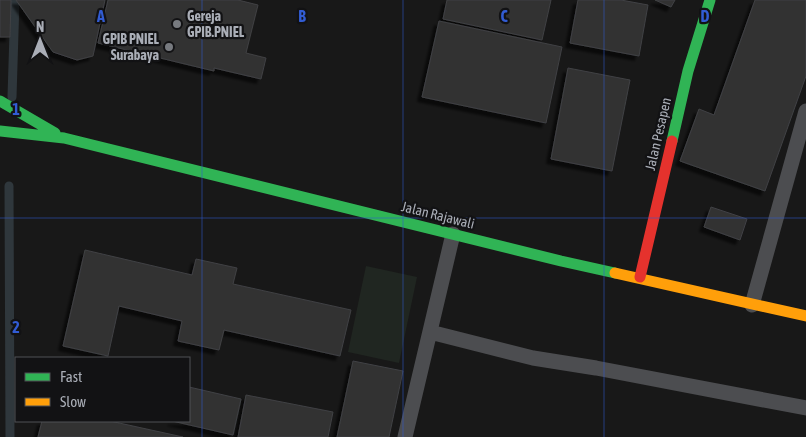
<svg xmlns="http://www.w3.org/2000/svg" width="806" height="437" viewBox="0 0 806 437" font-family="'Asap Condensed',sans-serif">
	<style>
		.grass { fill: #202621 }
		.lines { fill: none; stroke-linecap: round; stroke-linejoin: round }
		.stream { stroke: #2f373c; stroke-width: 9 }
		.building { fill: #323233; stroke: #404144; filter: url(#shadow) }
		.lane { stroke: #4c4d50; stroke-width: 15 }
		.fast { stroke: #30b455; stroke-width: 11 }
		.slow { stroke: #ff9f0a; stroke-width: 11 }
		.jam { stroke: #e5322d; stroke-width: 11 }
		.grid { fill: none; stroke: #325cd3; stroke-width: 1; stroke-opacity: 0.55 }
		.poi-dot { fill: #777a7f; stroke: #121214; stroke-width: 2 }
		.labels { text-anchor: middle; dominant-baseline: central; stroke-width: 4.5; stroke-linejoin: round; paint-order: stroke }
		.poi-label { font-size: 14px; font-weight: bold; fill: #aaaeb7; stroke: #121214; text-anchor: start }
		.street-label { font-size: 14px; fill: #aaaeb7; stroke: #121214 }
		.grid-label { font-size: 16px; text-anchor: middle; font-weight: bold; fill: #325cd3; stroke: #121214; stroke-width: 4.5; stroke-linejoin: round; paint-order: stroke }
	</style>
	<defs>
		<filter id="shadow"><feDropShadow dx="-4.5" dy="4.5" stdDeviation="1" flood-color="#0009"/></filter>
	</defs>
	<rect width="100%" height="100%" fill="#181818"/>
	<path class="grass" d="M 366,266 L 417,277 L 399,363 L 348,352 Z"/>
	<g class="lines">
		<path class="stream" d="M 12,97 L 15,0
			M 9,186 L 10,437"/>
	</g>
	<path class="building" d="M 0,0 L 11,0 L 10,37 L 0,37 Z
		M 16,0 L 105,0 L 93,56 L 77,60 L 53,52 Z
		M 108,0 L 238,0 L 258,5 L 246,53 L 266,58 L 261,79 L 214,68 L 214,71 L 98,43 Z
		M 447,0 L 551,0 L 542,40 L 443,19 Z
		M 578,0 L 621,0 L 648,5 L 639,56 L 570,43 Z
		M 655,0 L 675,0 L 671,7 Z
		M 755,0 L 806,0 L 806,76 L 765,191 L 680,161 L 699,109 L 714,115 Z
		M 439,21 L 562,47 L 546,123 L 422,97 Z
		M 568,68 L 630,80 L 612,171 L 551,159 Z
		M 711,207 L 747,219 L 740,240 L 704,227 Z
		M 85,250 L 192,275 L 196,259 L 237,268 L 233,284 L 351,310 L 340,356 L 224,330 L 219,350 L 178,341 L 182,321 L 119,306 L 108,356 L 63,346 Z
		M 353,361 L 403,371 L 389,437 L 337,437 Z
		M 189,387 L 241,399 L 233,435 L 172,421 L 189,421 Z
		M 246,395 L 333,412 L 328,437 L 238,437 Z
		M 42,421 L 110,421 L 183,437 L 38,437 Z"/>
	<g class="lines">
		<path class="lane" d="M 752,305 L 806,111
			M 430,332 L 533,358 L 596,368 L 806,408
			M 405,437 L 453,234"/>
		<path class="fast" d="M 0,101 L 55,133
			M 0,131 L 64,138 L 561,261 L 615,273
			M 672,141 L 688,71 L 710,0"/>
		<path class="slow" d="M 615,273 L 806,316"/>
		<path class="jam" d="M 640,277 L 672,141"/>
	</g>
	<path class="grid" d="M 202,0 L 202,437M 403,0 L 403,437M 604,0 L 604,437M 0,218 L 806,218"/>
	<g class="poi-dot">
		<circle cx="177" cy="24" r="5"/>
		<circle cx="169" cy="47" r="5"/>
	</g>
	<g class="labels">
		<g class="poi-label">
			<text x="187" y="16">Gereja<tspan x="187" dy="16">GPIB.PNIEL</tspan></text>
			<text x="159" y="39" text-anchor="end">GPIB PNIEL<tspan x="159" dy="16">Surabaya</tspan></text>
		</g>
		<g class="street-label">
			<text transform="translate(658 134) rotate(-77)">Jalan Pesapen</text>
			<text transform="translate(438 215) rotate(14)">Jalan Rajawali</text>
		</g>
	</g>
	<g class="grid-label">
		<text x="101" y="22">A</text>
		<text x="302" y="22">B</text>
		<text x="504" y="22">C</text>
		<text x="705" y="22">D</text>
		<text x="16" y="115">1</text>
		<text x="16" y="333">2</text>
	</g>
	<rect x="15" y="357" width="175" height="65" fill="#121214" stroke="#4f5055"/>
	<rect x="25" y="373" width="25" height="8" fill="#30b455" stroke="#4f5055"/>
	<text x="60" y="382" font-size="15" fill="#aaaeb7">Fast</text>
	<rect x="25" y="398" width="25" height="8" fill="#ff9f0a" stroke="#4f5055"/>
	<text x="60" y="407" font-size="15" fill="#aaaeb7">Slow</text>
	<g transform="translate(40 40)" stroke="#121214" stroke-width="4" paint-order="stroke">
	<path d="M0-4L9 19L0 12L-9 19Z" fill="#aaaeb7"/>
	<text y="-8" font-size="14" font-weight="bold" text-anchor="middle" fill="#aaaeb7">N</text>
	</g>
</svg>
